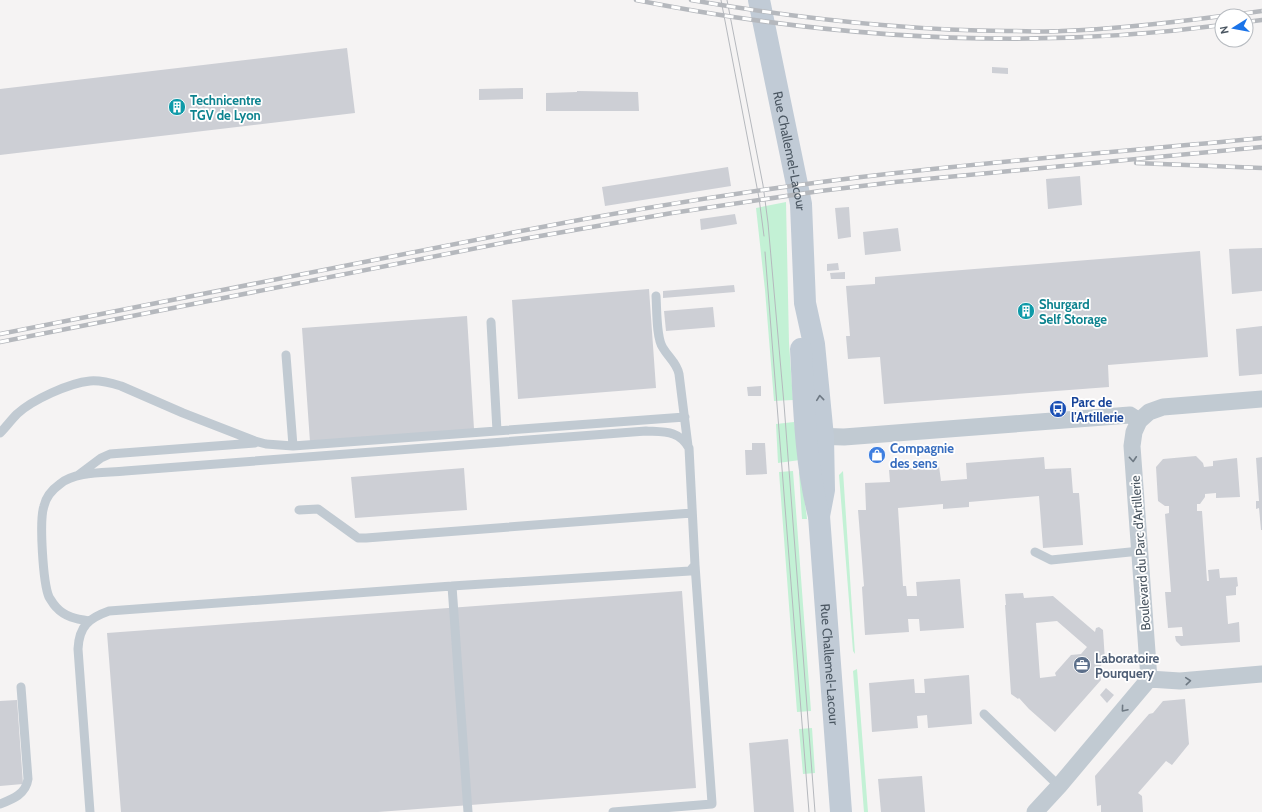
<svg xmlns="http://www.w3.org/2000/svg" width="1262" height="812" viewBox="0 0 1262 812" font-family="Cabin,sans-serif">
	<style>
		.green { fill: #c3f1d5 }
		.building { fill: #cdcfd5; fill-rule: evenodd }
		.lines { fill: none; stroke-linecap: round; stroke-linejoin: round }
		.lane { stroke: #c1cad2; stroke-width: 9 }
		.street { stroke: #c1cad2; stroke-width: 17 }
		.secondary { stroke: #c1cbd6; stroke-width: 22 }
		.tram { stroke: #b5b8bd; stroke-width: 1 }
		.rail-casing { stroke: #b5b8bd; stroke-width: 4.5 }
		.rail { stroke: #fff; stroke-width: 3; stroke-dasharray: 9; stroke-linecap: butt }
		.oneway { stroke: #6e7984 }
		.oneway2 { stroke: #6e7983 }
		.labels { text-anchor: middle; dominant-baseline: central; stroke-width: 3.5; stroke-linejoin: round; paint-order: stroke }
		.culture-label { font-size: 13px; font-weight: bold; fill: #0d838f; stroke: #fff; text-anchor: start }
		.street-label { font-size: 13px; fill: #4a5661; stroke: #fff }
		.transit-label { font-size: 13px; font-weight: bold; fill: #164399; stroke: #fff; text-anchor: start }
		.shop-label { font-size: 13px; font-weight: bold; fill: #366cbe; stroke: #fff; text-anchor: start }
		.service-label { font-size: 13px; font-weight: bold; fill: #4e5e75; stroke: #fff; text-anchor: start }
	</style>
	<rect width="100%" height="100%" fill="#f5f3f3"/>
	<path class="green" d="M 786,202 L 789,343 L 793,400 L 774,401 L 765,290 L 756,208 Z
		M 794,422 L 800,460 L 778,463 L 776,424 Z
		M 793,471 L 811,711 L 797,712 L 779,472 Z
		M 801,471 L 807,519 L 802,519 L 799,472 Z
		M 843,471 L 855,654 L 853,651 L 839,475 Z
		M 857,669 L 868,812 L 864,812 L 853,671 Z
		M 812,728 L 815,773 L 803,774 L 799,729 Z"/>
	<path class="building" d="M 347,48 L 355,113 L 0,155 L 0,89 Z
		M 992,67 L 1008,68 L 1008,74 L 992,73 Z
		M 523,88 L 523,99 L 479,100 L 479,89 Z
		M 577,91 L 638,92 L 639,111 L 546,111 L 546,93 L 577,92 Z
		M 728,167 L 731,186 L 605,206 L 602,187 Z
		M 1080,176 L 1082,205 L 1048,209 L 1046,179 Z
		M 849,207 L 851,237 L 838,239 L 835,208 Z
		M 735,214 L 737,224 L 701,230 L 700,219 Z
		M 898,228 L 901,251 L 865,255 L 863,232 Z
		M 1262,248 L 1262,291 L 1232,294 L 1229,249 Z
		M 1200,251 L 1208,357 L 1108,365 L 1109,387 L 884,404 L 880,357 L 848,359 L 846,336 L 850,336 L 846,286 L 875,284 L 875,277 Z
		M 838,263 L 839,270 L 827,271 L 827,264 Z
		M 845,272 L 845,279 L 831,279 L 830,273 Z
		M 734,285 L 735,292 L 663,298 L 663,291 Z
		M 649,289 L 656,388 L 518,399 L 512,300 Z
		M 713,307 L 715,327 L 666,331 L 664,311 Z
		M 467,316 L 474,429 L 310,442 L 302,328 Z
		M 1262,326 L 1262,374 L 1239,376 L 1236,329 Z
		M 761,386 L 761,396 L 748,396 L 747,387 Z
		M 752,443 L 765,443 L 767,474 L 746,475 L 745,450 L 752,450 Z
		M 1196,456 L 1203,463 L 1204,467 L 1213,466 L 1213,461 L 1237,458 L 1240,497 L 1216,498 L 1216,493 L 1205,494 L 1205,497 L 1200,504 L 1197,504 L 1197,511 L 1202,511 L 1207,581 L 1209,581 L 1208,570 L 1219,569 L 1220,578 L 1237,577 L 1238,586 L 1236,587 L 1236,595 L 1226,596 L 1228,624 L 1239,622 L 1240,642 L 1181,646 L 1176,641 L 1175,636 L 1183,636 L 1182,627 L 1168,628 L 1165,592 L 1171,592 L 1165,514 L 1169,513 L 1169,506 L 1165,506 L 1158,501 L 1156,467 L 1163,459 Z
		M 1044,457 L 1045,469 L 1071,468 L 1073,493 L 1079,493 L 1083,545 L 1043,548 L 1039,496 L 969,502 L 969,507 L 943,509 L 943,504 L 898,508 L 903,586 L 906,586 L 907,596 L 917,596 L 916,582 L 960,579 L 964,628 L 920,631 L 919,619 L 908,619 L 909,632 L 865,635 L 862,587 L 864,586 L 858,510 L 866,510 L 865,483 L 890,482 L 889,470 L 939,466 L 941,481 L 967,479 L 966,463 Z
		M 1262,457 L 1262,530 L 1261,530 L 1259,508 L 1256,509 L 1256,501 L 1259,501 L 1256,458 Z
		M 464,468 L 467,510 L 355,518 L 351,477 Z
		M 682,591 L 696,788 L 378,812 L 121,812 L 107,633 Z
		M 1023,593 L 1024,598 L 1053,596 L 1095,632 L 1096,628 L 1099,627 L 1103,630 L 1105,661 L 1098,669 L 1099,670 L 1101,680 L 1055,732 L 1029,709 L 1019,698 L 1018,699 L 1011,694 L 1005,605 L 1006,605 L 1005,594 ZM 1057,621 L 1087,647 L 1081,654 L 1071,655 L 1055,673 L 1056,676 L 1040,678 L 1036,623 Z
		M 969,675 L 972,724 L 928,728 L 927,715 L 917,716 L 918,728 L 872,732 L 869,683 L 914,679 L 915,693 L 925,693 L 924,679 Z
		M 1106,688 L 1114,695 L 1107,703 L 1100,695 Z
		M 1185,699 L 1189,744 L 1172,765 L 1166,761 L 1138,793 L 1142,796 L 1143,812 L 1101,812 L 1101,805 L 1097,806 L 1095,776 L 1149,714 L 1153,713 L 1163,701 Z
		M 17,700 L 23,784 L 0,786 L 0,701 Z
		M 788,739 L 794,812 L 754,812 L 749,743 Z
		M 922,776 L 925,812 L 881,812 L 878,779 Z"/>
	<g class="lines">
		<path class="lane" d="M 656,296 C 657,309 656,338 663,348 C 669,358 677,363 679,374 L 688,446
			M 491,322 L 497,431
			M 286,355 L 293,446
			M 0,433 C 6,427 11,420 17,414 C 32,400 69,383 90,381 C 100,380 111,383 121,386 L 183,413 L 255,441 L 266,444 L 293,446 L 685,417
			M 77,476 L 101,458 L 110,454 L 255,443
			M 299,510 L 318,509 L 354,535 L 358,538 L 366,538 L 692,513
			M 1035,552 L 1051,560 L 1140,551
			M 695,565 L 712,803
			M 452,586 L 468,812
			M 89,621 C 76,619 65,617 56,607 C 53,604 51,600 49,597 C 43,583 39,520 44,506 C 46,497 53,489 60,484 C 75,471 106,473 125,471 L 646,431 C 664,432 679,430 689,448 L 695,565 L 690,571 L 452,586 L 109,611 C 89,618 79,626 78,649 L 90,812
			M 984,714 L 1059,786
			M 0,804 C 13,799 26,794 28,779 L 21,687
			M 613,812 L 712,804"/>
		<path class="street" d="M 811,436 L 844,437 L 1130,415 L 1139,421 L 1149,412 L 1163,407 L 1262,399
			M 1149,679 L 1180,681 L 1262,674
			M 1035,812 L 1059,786 L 1149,679 L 1132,446 L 1134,432 L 1139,421"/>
		<g class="secondary">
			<path id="s1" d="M 759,0 L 801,204 L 805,303 L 814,344 L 823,437 L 824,490 L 819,516"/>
			<path id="s2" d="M 801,349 C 804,405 805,462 819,516 L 841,812"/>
		</g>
		<path class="tram" d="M 721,0 L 759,198 L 764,236
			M 727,0 L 763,185 L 768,223 L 784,404 L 815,812
			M 765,252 L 809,812"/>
		<defs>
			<path id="rail" d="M 636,0 C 828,38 1027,51 1222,25
				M 691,0 C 796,18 901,30 1007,31 C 1026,31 1044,32 1062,31 C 1116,29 1169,23 1222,16
				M 1226,16 L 1262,11
				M 1246,22 L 1262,20
				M 1136,163 L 1262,168
				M 0,334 L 521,231 C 645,207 770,187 896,173 C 1018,159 1140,150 1262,138
				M 0,342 L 523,239 L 672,213 L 820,191 L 895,182 L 1262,147"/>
		</defs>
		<use href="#rail" class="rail-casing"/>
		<use href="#rail" class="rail"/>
	</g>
	<defs><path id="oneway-chevron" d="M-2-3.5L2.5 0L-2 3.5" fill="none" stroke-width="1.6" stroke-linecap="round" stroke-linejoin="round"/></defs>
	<use class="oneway" href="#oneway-chevron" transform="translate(820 398) rotate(-96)"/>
	<g class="oneway2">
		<use href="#oneway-chevron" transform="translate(1133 459) rotate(86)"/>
		<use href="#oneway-chevron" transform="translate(1188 681) rotate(-5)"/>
		<use href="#oneway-chevron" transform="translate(1124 709) rotate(130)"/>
	</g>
	<defs>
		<symbol id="building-disc" viewBox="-11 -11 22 22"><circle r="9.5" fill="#0f9aa8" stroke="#fff"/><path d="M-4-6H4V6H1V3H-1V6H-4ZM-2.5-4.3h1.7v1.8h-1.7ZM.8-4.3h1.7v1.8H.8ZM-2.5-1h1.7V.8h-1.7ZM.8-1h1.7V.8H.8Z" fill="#fff"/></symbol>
		<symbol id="bus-disc" viewBox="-11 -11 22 22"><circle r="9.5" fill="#1a4fb4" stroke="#fff"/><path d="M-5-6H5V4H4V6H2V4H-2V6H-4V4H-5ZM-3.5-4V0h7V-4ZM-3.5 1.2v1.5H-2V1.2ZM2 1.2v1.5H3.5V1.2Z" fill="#fff"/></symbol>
		<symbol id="shop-disc" viewBox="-11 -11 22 22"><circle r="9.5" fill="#3f7fe0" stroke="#fff"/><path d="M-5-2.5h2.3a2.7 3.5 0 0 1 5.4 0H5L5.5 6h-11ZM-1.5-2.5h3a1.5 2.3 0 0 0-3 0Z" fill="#fff"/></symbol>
		<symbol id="office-disc" viewBox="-11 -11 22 22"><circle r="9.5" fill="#5c6f8a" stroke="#fff"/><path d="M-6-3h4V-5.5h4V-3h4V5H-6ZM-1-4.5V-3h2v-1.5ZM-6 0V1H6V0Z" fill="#fff"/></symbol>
	</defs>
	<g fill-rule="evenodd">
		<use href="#building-disc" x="167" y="97" width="20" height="20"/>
		<use href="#building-disc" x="1016" y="301" width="20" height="20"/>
		<use href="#bus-disc" x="1048" y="399" width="20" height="20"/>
		<use href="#shop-disc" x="867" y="445" width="20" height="20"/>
		<use href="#office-disc" x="1072" y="655" width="20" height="20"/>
	</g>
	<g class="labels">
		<g class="culture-label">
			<text x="190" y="100">Technicentre<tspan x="190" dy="15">TGV de Lyon</tspan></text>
			<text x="1039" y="304">Shurgard<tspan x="1039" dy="15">Self Storage</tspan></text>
		</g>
		<g class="street-label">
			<text stroke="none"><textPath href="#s1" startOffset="154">Rue Challemel-Lacour</textPath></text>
			<text transform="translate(1140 553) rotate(-94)">Boulevard du Parc d'Artillerie</text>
			<text stroke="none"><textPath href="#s2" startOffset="317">Rue Challemel-Lacour</textPath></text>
		</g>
		<g class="transit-label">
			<text x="1071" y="402">Parc de<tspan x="1071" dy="15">l'Artillerie</tspan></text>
		</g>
		<g class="shop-label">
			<text x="890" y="448">Compagnie<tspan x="890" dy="15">des sens</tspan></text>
		</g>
		<g class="service-label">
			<text x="1095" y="658">Laboratoire<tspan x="1095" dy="15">Pourquery</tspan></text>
		</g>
	</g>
	<g transform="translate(1234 28) rotate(259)"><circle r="19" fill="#ffffff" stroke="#b7bbc0"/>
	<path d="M0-3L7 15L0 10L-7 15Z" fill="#1a73e8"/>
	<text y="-6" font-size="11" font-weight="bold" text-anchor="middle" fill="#4a5661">N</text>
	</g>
</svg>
